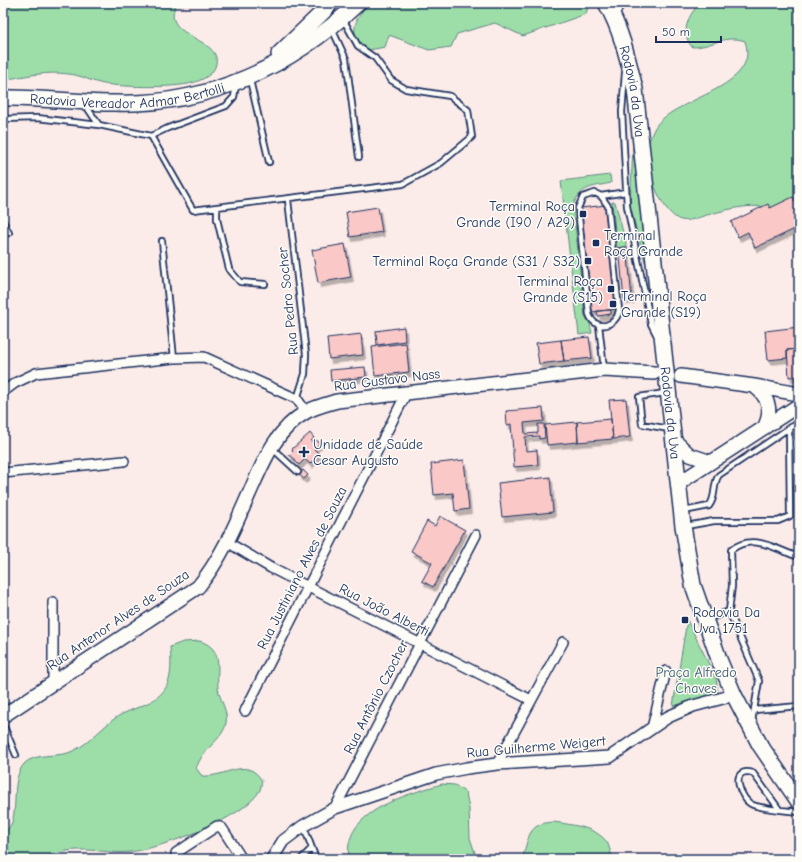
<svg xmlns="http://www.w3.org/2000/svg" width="802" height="862" viewBox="0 0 802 862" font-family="'Comic Neue',sans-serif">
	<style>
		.green { fill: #9ddea8; stroke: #5c8683 }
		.building { fill: #f9c8c7; stroke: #1b2f5e; filter: url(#shadow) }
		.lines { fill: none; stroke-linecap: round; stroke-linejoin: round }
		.service-casing { stroke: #1b2f5e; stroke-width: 8 }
		.minor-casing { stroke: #1b2f5e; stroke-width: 12 }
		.tertiary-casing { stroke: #1b2f5e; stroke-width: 14 }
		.secondary-casing { stroke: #1b2f5e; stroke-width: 16 }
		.trunk-casing { stroke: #1b2f5e; stroke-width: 18 }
		.service { stroke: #fdfcf7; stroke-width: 4.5 }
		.minor { stroke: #fdfcf7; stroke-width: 9 }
		.tertiary { stroke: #fdfcf7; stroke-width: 11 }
		.secondary { stroke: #fdfcf7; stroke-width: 13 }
		.trunk { stroke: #fdfcf7; stroke-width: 15 }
		.poi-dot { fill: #1b2f5e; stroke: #fdfcf7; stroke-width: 1.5 }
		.labels { text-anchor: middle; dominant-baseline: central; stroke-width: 3; stroke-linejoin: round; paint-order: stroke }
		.street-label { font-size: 14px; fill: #1b2f5e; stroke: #fdfcf7 }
		.poi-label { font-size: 14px; fill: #1b2f5e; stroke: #fdfcf7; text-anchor: start }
		.park-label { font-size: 14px; fill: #3c5b70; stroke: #fdfcf7 }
	</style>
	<defs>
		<filter id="shadow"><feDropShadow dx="2.5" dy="4.5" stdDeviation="0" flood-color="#0004"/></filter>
	</defs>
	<rect width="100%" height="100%" fill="#fcece9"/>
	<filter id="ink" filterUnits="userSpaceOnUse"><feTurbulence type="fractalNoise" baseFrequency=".025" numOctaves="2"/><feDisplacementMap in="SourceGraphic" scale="8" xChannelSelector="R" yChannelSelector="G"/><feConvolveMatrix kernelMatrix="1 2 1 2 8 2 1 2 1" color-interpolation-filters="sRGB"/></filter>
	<g filter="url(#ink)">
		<path class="green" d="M 3,3 L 177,3 C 157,37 222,37 216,64 C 214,73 206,78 198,81 C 181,89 123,87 104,84 C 92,82 81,75 69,74 C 47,71 25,76 3,80 Z
			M 369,3 L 589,3 L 586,14 L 523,36 L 495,23 L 457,34 L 451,47 L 429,50 L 389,35 L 385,47 L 369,50 C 365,47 360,43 357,39 C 350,26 361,11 369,3 Z
			M 700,3 L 799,3 L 799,229 C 793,222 788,215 779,211 C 757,201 729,209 707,215 C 699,217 689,222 681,220 C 663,215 648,174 647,158 C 647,147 650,135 656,126 C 676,97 761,88 745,41 C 724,34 713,47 692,47 C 680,33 688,15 700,3 Z
			M 633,148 L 647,269 L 630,206 Z
			M 610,175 L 611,183 C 593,187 580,186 573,206 L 585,316 L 590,324 L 592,333 L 579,335 L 561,181 Z
			M 612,202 L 615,202 L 627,247 L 617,248 Z
			M 687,620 L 716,678 L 718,693 L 673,706 Z
			M 200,641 C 227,650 214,673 219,693 C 222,703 228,713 226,723 C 224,736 210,745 203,755 C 200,759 198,764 196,768 L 202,776 C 226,778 247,755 262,781 C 261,784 261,788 260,790 C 245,819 161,848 130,852 C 113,854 95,849 78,850 C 63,850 49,857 34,859 C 24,860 13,859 3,859 C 3,852 2,845 3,838 C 4,832 10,828 12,822 C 18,803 11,780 24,764 C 34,753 55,757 68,753 C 86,747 99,730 114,719 C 130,707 160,705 168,683 C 172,672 171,658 170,647 L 183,642 Z
			M 442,784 L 455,785 L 466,793 L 469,809 L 470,838 L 477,859 L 349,859 C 348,852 348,844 351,837 C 361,807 414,792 442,784 Z
			M 554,822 C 572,825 598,827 608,844 C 610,849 611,854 613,859 L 522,859 C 529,838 527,823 554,822 Z"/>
		<path class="building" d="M 793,197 L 799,210 L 799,227 L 755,248 L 748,232 L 738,237 L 731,222 L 768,204 L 770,208 Z
			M 606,205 L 616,309 L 592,312 L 581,208 Z
			M 378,207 L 382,232 L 350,237 L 346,212 Z
			M 345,244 L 351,277 L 318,283 L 312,250 Z
			M 625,247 L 625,253 L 610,254 L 610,249 Z
			M 627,247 L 632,299 L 624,300 L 619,248 Z
			M 611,310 L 611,314 L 598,316 L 597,311 Z
			M 404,327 L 405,341 L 377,345 L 376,331 Z
			M 799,327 L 799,349 L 787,350 L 787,358 L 768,360 L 765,331 Z
			M 361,334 L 363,355 L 329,359 L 327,338 Z
			M 589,337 L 592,358 L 564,361 L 561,340 Z
			M 561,340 L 564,361 L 539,364 L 536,343 Z
			M 406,343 L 409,372 L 375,376 L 372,347 Z
			M 799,349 L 799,376 L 789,377 L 787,350 Z
			M 365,367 L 366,377 L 331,381 L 330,370 Z
			M 626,399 L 630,437 L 613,439 L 609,400 Z
			M 543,408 L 544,421 L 524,423 L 525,434 L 538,433 L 538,424 L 544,424 L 545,438 L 539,439 L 539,436 L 525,437 L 526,451 L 537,450 L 538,465 L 514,467 L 511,424 L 507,425 L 506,411 Z
			M 611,419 L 613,439 L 578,442 L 577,422 Z
			M 577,422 L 578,442 L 547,445 L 545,425 Z
			M 310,433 L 314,438 L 311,441 L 313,443 L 316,440 L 320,443 L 314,449 L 319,454 L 310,464 L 305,459 L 299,465 L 295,461 L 296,460 L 289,455 L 293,451 L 292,449 Z
			M 464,460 L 469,509 L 455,511 L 453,493 L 434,495 L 431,464 Z
			M 303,470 L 308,475 L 304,479 L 299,475 Z
			M 550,477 L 553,512 L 502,517 L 498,483 Z
			M 440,516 L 465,530 L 433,587 L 422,581 L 432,563 L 411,551 L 427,521 L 435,526 Z"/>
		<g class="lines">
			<defs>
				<path id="service" d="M 332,29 L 346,59 L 359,157
					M 625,73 L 622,112 L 627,206 L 651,324 L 656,334
					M 250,80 L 269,162
					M 86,106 L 99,125 L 151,136 L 168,128 L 226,106 L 234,97 L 236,85
					M 3,119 L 37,118 L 99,125
					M 151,136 L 193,210 L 403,184 L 441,163 L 472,137 L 468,110 L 450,96 L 406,89 L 391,80 L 375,58 L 358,46 L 343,19
					M 595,193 L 601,196 L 608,206 L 619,310 C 617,327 595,332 589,314 L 578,208 L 583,197 Z
					M 601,196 L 626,192
					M 288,200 L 306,354 L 305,374 L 297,399
					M 217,207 L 217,219 L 229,269 L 240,282 L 265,284
					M 3,221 L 9,233
					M 162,241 L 174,358
					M 599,325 L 604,369
					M 665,393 L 639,397 L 642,424 L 669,429
					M 273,449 L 298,472
					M 684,511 L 709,506 C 717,497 712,484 719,475 L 789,428 L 799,423
					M 686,526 L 714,521 L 778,521 L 790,516 L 789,428
					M 729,611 L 759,681 L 752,721
					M 708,619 L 729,611 L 732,586 L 731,550 C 754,532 776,550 799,557
					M 754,710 L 799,706
					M 3,724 L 16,755
					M 779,809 L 753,773 C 728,766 740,800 753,805 C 767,810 785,810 799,812
					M 304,827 L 316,859
					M 301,859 L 312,848"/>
				<path id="minor" d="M 613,16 L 620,3
					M 3,392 L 15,383 L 36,373 L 174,358 L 204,357 L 297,399 L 306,412
					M 3,473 L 124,461
					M 227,542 L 271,568 L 531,700
					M 53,602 L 53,683
					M 245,711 L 406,394
					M 652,728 L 666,671
					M 497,764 L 563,642
					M 335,808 L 476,535
					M 176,853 L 217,826 L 222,828 L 242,859"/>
				<path id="tertiary" d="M 272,859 L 283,841 L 303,826 L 335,808 L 436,774 L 467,768 L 497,764 L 610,757 L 668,717 L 693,706 L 734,695"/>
				<path id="secondary" d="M 681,376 L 754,386 L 799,394
					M 754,386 C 769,397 773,411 764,428
					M 674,440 L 690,455 L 711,462
					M 679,483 L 799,405
					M 3,716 L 198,587 C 221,559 235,526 249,494 C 263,463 275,430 306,412 C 315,407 327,404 337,401 L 604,370 L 654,373"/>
				<g id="trunk">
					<path id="s1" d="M 606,3 C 621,29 628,59 635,89 L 683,526 L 693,585 L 720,662 L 734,695 L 760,745 L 799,802"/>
					<path d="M 279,54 L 326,9 L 330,3"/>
					<path id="s2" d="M 3,98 C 41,97 78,103 115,103 C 208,106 292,66 358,3"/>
				</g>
			</defs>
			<use href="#service" class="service-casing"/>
			<use href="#minor" class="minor-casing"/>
			<use href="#tertiary" class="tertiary-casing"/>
			<use href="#secondary" class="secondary-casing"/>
			<use href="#trunk" class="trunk-casing"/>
			<use href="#service" class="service"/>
			<use href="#minor" class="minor"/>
			<use href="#tertiary" class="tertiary"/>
			<use href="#secondary" class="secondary"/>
			<use href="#trunk" class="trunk"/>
		</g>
	</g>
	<g class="poi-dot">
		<rect x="579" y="210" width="8" height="8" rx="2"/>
		<rect x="592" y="239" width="8" height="8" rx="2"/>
		<rect x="584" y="257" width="8" height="8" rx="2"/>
		<rect x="607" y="285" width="8" height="8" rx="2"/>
		<rect x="609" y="300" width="8" height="8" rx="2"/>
		<path d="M302 446h4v4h4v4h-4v4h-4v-4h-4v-4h4z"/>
		<rect x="681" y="616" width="8" height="8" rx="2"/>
	</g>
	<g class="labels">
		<g class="street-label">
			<text stroke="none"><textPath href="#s2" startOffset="125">Rodovia Vereador Admar Bertolli</textPath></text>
			<text stroke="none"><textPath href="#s1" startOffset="93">Rodovia da Uva</textPath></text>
			<text transform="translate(288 301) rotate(-96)">Rua Pedro Socher</text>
			<text transform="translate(387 380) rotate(-7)">Rua Gustavo Nass</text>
			<text stroke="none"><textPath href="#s1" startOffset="417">Rodovia da Uva</textPath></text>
			<text transform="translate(302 568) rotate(-63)">Rua Justiniano Alves de Souza</text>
			<text transform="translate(384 610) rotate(27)">Rua João Alberti</text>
			<text transform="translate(118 620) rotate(-34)">Rua Antenor Alves de Souza</text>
			<text transform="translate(376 697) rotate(-63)">Rua Antônio Czocher</text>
			<text transform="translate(536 747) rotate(-5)">Rua Guilherme Weigert</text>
		</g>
		<g class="poi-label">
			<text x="575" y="206" text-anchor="end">Terminal Roça<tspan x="575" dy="16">Grande (I90 / A29)</tspan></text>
			<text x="604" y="235">Terminal<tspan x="604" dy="16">Roça Grande</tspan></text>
			<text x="580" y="261" text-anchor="end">Terminal Roça Grande (S31 / S32)</text>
			<text x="603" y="281" text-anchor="end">Terminal Roça<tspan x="603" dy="16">Grande (S15)</tspan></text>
			<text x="621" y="296">Terminal Roça<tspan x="621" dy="16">Grande (S19)</tspan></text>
			<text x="313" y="444">Unidade de Saúde<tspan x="313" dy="16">Cesar Augusto</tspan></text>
			<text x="693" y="612">Rodovia Da<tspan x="693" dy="16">Uva, 1751</tspan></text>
		</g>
		<g class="park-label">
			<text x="696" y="672">Praça Alfredo<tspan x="696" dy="16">Chaves</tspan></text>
		</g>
	</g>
	<rect width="802" height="862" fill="none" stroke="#fdfcf7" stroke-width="16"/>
	<rect x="8" y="8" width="786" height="846" fill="none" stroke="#1b2f5e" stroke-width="1.5" filter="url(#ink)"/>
	<path d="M656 36v6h65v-6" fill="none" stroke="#1b2f5e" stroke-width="2"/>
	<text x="662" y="36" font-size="12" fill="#1b2f5e" stroke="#fdfcf7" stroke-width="3" paint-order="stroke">50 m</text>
</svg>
